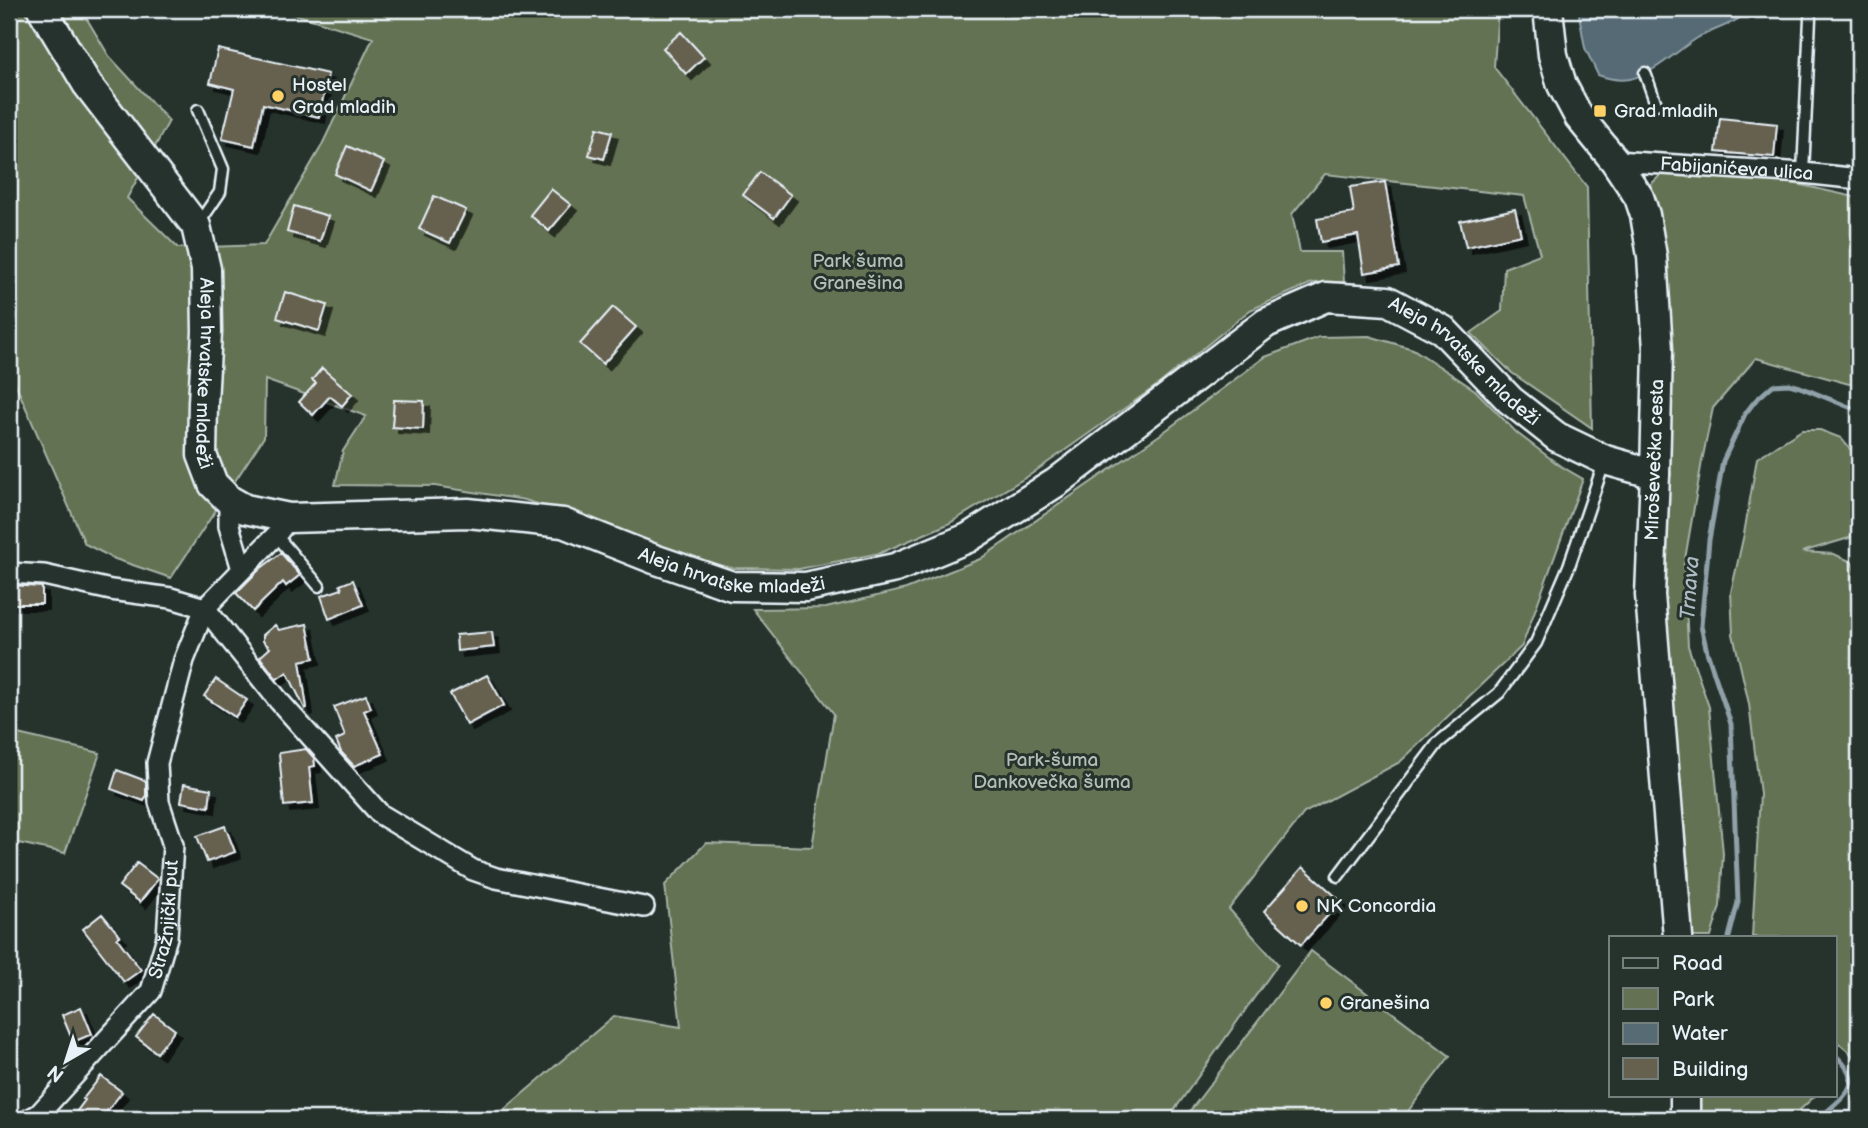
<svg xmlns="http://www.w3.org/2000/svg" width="1868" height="1128" viewBox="0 0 1868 1128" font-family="'Balsamiq Sans',sans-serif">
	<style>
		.green { fill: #647253; stroke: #a6b2a6; stroke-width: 2 }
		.water { fill: #566b74; stroke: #90a1a9; stroke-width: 2 }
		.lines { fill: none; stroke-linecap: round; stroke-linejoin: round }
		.stream { stroke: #90a1a9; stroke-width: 5 }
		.building { fill: #66604f; stroke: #e8f1f8; stroke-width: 2; filter: url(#shadow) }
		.lane-casing { stroke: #e8f1f8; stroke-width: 15 }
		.street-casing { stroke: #e8f1f8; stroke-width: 24 }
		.secondary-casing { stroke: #e8f1f8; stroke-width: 33 }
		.lane { stroke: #26332d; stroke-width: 10 }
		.street { stroke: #26332d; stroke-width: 19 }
		.secondary { stroke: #26332d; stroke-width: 28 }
		.poi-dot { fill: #ffd166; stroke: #26332d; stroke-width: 2.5 }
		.labels { text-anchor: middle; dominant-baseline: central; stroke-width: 6; stroke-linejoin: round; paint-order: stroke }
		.poi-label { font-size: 19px; fill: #e8f1f8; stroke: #26332d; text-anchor: start }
		.street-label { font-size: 19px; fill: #e8f1f8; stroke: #26332d }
		.park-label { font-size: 19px; fill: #b3beb6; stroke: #26332d }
		.water-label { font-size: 21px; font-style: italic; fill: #aebbc3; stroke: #26332d }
	</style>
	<defs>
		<filter id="shadow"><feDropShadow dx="6" dy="6" stdDeviation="0" flood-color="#0009"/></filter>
	</defs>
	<rect width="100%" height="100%" fill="#26332d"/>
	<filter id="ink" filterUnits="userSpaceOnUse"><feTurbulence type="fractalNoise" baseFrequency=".0143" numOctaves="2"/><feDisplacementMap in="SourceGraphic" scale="14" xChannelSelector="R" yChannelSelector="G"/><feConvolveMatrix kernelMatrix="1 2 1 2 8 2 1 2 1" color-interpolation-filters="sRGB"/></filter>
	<g filter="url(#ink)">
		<path class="green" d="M 9,9 L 81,9 L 109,56 L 169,121 L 127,198 L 178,248 L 264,245 L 321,147 L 373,38 L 284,11 L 285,9 L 1498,9 L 1494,67 L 1587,187 L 1592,428 L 1512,373 L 1471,333 L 1502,311 L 1504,268 L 1540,254 L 1524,196 L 1325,174 L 1292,214 L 1300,252 L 1342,252 L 1344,282 L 1312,283 L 1250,310 L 1159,384 L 1030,475 L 948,524 L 880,553 L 799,569 L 732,568 L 689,559 L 619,530 L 525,500 L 435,486 L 335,485 L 343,451 L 366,416 L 265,380 L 264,437 L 171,578 L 115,559 L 85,544 L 9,369 Z
			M 1667,169 L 1770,178 L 1859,198 L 1859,383 L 1849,384 L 1756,358 L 1713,408 L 1702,461 L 1684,565 L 1688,646 L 1709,707 L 1723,853 L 1720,906 L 1711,937 L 1689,937 L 1689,872 L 1659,605 L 1663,245 L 1650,185 Z
			M 1369,336 L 1413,349 L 1475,390 L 1517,433 L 1559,465 L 1583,479 L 1522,646 L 1400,762 L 1304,813 L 1229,909 L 1278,964 L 1168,1119 L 493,1119 L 614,1016 L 681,1027 L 665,885 L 706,843 L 812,847 L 834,714 L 753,609 L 826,608 L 906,589 L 980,559 L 1161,434 L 1265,357 L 1319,337 Z
			M 1802,430 L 1820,430 L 1841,438 L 1859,460 L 1859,530 L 1849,538 L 1802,552 L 1834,554 L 1852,562 C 1863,589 1860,611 1856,640 L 1859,641 L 1859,1061 L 1835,1040 L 1835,937 L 1752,937 L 1760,794 L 1749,704 L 1733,634 L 1731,592 L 1744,534 L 1757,458 Z
			M 9,732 L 100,753 L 65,853 L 9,841 Z
			M 1311,951 L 1450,1056 L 1402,1119 L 1184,1119 Z
			M 1691,1095 L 1816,1095 L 1790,1119 L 1691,1119 Z"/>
		<path class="water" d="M 1578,9 L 1751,9 C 1737,23 1717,28 1699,37 C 1677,50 1656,73 1630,79 C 1619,81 1609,79 1598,75 L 1585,48 Z"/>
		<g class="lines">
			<path class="stream" d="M 1859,37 L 1857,87 L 1859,110
				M 1729,937 L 1738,902 L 1731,724 L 1707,652 L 1701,626 L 1709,540 L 1723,461 L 1745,414 L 1755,401 L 1773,385 L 1789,384 L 1800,387 L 1859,411
				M 1819,1119 C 1843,1096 1868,1085 1835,1055"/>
		</g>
		<path class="building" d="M 681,32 L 704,57 L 686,74 L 663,48 Z
			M 218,49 L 328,74 L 319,117 L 263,104 L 254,146 L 222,139 L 234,89 L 210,83 Z
			M 1720,118 L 1777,124 L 1774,157 L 1716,152 Z
			M 597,128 L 612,132 L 604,159 L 589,155 Z
			M 347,146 L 384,162 L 371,191 L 335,174 Z
			M 760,172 L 791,195 L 774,218 L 743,195 Z
			M 1385,182 L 1399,267 L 1364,273 L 1358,235 L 1321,242 L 1317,219 L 1354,213 L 1350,187 Z
			M 551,189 L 571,205 L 549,231 L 530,215 Z
			M 434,196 L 466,210 L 450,243 L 419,229 Z
			M 294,206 L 328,216 L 320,241 L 287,232 Z
			M 1515,209 L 1521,235 L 1466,247 L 1460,221 Z
			M 285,292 L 327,305 L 319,331 L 277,318 Z
			M 613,307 L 636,327 L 603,364 L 580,344 Z
			M 322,368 L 352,394 L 342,406 L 330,396 L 313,415 L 299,402 L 316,383 L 312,380 Z
			M 394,400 L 424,401 L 423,429 L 392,427 Z
			M 281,553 L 300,575 L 286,586 L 283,582 L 253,611 L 236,593 L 260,569 Z
			M 353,580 L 363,605 L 329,619 L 321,596 L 342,589 L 340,585 Z
			M 9,585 L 42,587 L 42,604 L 9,604 Z
			M 307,624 L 314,658 L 300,661 L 307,708 L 305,709 L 287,672 L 277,679 L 260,657 L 270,648 L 263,641 L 263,635 L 275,625 L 279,630 Z
			M 492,632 L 494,647 L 457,651 L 456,635 Z
			M 487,675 L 504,705 L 467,725 L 450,694 Z
			M 216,679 L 247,700 L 235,717 L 204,696 Z
			M 366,695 L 371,708 L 364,711 L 383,754 L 354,766 L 341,752 L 336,740 L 345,736 L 334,707 Z
			M 306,749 L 314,758 L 315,766 L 309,767 L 313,803 L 284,806 L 279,753 Z
			M 117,770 L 146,781 L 146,796 L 144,801 L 111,789 Z
			M 184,784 L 211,789 L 209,807 L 181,802 Z
			M 225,826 L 235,852 L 207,862 L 197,836 Z
			M 137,863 L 158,879 L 140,902 L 119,886 Z
			M 1303,867 L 1341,901 L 1301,945 L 1264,911 Z
			M 102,914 L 120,936 L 117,938 L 141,970 L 124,982 L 83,929 Z
			M 81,1007 L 92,1034 L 73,1042 L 62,1015 Z
			M 154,1014 L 175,1030 L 157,1053 L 136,1037 Z
			M 101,1076 L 122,1092 L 101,1119 L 71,1119 L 85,1100 L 83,1099 Z"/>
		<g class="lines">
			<defs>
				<path id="lane" d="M 1645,73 L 1656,104
					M 198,110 L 223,169 L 220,192 L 199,223
					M 1803,173 L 1810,18
					M 276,535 L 319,586
					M 1338,876 L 1438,743 L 1499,693 L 1536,643 L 1569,566 L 1604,463"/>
				<g id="street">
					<path id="s1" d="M 1615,161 L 1803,173 L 1859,179"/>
					<path d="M 229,500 L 229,526 L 242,569"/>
					<path d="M 9,573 L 44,575 L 111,590 L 171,598 L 205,608 L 279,701 L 380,814 L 473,870 L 496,878 L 644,907"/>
					<path id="s2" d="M 30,1119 L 39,1114 L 151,991 L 167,937 L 173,845 L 159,802 L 157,763 L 184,660 L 205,608 L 276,535 L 289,518"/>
				</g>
				<g id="secondary">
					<path id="s3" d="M 42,9 L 87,84 L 196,226 L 206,269 L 207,332 L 203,402 L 202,455 L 213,484 L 229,500 L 245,509 L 289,518 L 468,513 L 563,523 L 654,559 L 732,586 L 806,587 L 895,568 L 968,538 L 1057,482 L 1266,323 L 1326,297 L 1388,301 L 1443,330 L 1510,400 L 1557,437 L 1605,460 L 1655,474"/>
					<path d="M 1548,9 L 1553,55 L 1562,85 L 1579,117 L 1615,161 L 1639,197 L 1645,215 L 1652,256 L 1658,350 L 1655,474 L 1650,595 L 1678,937"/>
					<path d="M 1685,1095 L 1685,1119"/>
				</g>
			</defs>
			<use href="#lane" class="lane-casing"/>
			<use href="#street" class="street-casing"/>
			<use href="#secondary" class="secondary-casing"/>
			<use href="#lane" class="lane"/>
			<use href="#street" class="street"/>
			<use href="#secondary" class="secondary"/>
		</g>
	</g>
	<g class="poi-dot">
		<circle cx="278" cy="96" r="7"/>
		<rect x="1593" y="104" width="14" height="14" rx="3.5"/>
		<circle cx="1302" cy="906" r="7"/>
		<circle cx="1326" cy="1003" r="7"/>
	</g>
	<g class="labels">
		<g class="poi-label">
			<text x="292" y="85">Hostel<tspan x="292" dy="22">Grad mladih</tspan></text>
			<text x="1614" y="111">Grad mladih</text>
			<text x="1316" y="906">NK Concordia</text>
			<text x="1340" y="1003">Granešina</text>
		</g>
		<g class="street-label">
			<text stroke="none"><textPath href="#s1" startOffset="122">Fabijanićeva ulica</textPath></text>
			<text stroke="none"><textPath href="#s3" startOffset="1906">Aleja hrvatske mladeži</textPath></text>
			<text stroke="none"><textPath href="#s3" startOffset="415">Aleja hrvatske mladeži</textPath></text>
			<text transform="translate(1655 460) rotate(-88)">Miroševečka cesta</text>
			<text stroke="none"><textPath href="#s3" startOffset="1066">Aleja hrvatske mladeži</textPath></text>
			<text stroke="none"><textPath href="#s2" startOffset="250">Stražnjički put</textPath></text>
		</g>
		<g class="park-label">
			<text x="858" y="261">Park šuma<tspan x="858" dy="22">Granešina</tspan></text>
			<text x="1052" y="760">Park-šuma<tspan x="1052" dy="22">Dankovečka šuma</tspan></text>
		</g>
		<g class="water-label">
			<text transform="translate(1690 588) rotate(-86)">Trnava</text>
		</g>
	</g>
	<rect width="1868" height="1128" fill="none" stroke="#26332d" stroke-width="35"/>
	<rect x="18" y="18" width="1833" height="1093" fill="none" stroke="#e8f1f8" stroke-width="2.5" filter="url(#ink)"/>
	<rect x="1609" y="936" width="228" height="161" fill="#26332d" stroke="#747f7e" stroke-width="2"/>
	<rect x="1623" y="958" width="35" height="10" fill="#26332d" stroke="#747f7e" stroke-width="2"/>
	<text x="1672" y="970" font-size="21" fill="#e8f1f8">Road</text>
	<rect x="1623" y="988" width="35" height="21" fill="#647253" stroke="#747f7e" stroke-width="2"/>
	<text x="1672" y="1006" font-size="21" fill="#e8f1f8">Park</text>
	<rect x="1623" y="1023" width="35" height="21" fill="#566b74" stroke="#747f7e" stroke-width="2"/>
	<text x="1672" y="1040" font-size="21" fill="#e8f1f8">Water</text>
	<rect x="1623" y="1058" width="35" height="21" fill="#66604f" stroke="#747f7e" stroke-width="2"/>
	<text x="1672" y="1076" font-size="21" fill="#e8f1f8">Building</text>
	<g transform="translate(66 1061) rotate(219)" stroke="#26332d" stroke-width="5" paint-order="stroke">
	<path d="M0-5L12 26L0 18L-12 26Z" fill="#e8f1f8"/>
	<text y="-10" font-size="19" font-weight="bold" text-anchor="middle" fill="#e8f1f8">N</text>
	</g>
</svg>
